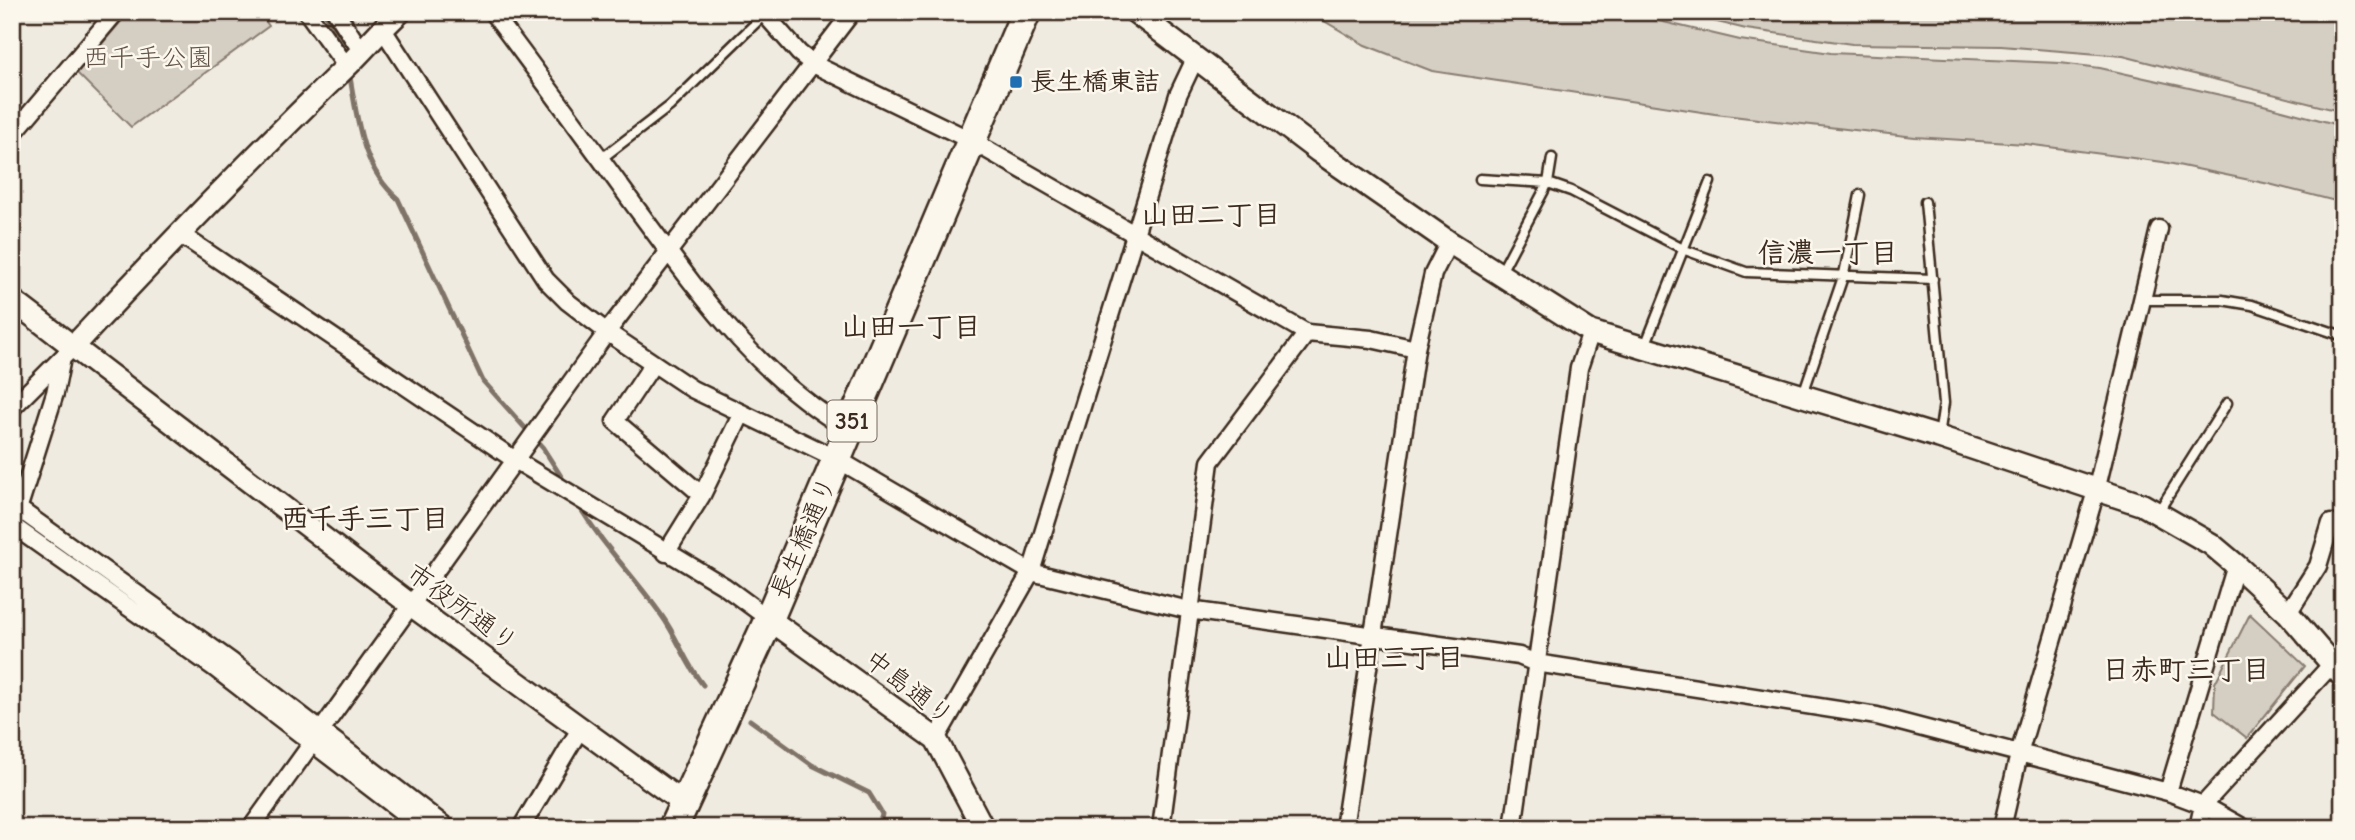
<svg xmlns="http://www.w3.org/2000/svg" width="2355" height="840" viewBox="0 0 2355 840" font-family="'Comic Neue','Klee One',sans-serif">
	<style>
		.green { fill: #d5cec3; stroke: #887c70; stroke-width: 2 }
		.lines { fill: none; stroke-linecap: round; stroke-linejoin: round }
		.stream { stroke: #7f7367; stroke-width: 5 }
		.service-casing { stroke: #3b2a1e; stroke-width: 13 }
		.minor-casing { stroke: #3b2a1e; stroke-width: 21 }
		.tertiary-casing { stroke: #3b2a1e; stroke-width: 26 }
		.trunk-casing { stroke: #3b2a1e; stroke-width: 33 }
		.service { stroke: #fbf7ec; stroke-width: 8 }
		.minor { stroke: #fbf7ec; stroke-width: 16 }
		.tertiary { stroke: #fbf7ec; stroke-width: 21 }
		.trunk { stroke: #fbf7ec; stroke-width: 28 }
		.poi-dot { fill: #1f6fb2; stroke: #fbf7ec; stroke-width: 2.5 }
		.labels { text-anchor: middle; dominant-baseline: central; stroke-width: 5; stroke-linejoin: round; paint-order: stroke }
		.shield { fill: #fbf7ec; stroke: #75685c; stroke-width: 2 }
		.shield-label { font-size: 24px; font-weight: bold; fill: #3b2a1e }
		.park-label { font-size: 26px; fill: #625347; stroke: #fbf7ec }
		.poi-label { font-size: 26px; font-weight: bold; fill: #3b2a1e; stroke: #fbf7ec; text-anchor: start }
		.street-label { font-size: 26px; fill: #3b2a1e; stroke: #fbf7ec }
		.neighbourhood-label { font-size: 28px; font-weight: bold; fill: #3b2a1e; stroke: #fbf7ec }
	</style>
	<rect width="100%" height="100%" fill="#f0ebe0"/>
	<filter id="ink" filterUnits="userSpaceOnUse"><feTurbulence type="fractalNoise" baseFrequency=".0143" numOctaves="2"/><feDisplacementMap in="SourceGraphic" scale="14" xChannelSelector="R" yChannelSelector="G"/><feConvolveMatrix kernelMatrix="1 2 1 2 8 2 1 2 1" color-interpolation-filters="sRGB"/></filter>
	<g filter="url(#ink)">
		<path class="green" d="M 129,12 L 259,12 L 269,26 L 131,127 L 77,73 Z
			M 1309,12 L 1621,12 L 1740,40 L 1831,53 L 2060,63 L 2100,68 L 2252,102 L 2343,126 L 2343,203 L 2269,184 L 2163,162 L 2026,144 L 1915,137 L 1715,114 L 1432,71 L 1365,45 Z
			M 1676,12 L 2343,12 L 2343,112 L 2123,56 L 2001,46 L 1852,44 L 1746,29 Z
			M 2250,614 L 2305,666 L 2247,738 L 2214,712 L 2215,683 Z"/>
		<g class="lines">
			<path class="stream" d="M 324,12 L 340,37 L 346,56
				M 349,72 C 358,119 360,166 398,199 L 483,381 L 543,448 L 566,484
				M 578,504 C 602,545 635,577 662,616 C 678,638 685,663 703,685
				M 750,720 L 812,765 L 869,793 L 882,814 L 879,828"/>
			<defs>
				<path id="service" d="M 601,159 L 670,106 L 765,14
					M 1480,179 L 1548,183 L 1571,191 L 1685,250 L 1746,272 L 1933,279
					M 1925,202 L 1944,403 L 1939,436
					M 1501,272 L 1548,183 L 1552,158
					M 2143,300 L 2222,300 L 2252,305 L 2343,336
					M 1645,346 L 1710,182
					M 1803,394 L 1844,274 L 1860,195
					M 2158,512 L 2227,403"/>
				<path id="minor" d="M 307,12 L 347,67
					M 336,12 L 360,49
					M 492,12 C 540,76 587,140 634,205 C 698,291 754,374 849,430
					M 763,12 L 799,53 L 813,64 L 970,140 L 1307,333 L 1371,339 L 1416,349
					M 382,28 L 546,280 L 568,302 L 607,332 L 692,389 L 837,459 L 1031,572 L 1189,610 L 1519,656 L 1536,663 L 1877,716 L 2168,792 L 2203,805 L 2244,828
					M 12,135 L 116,12
					M 180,234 L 515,460 L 724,586 L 769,619
					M 653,364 L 615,421 L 702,495
					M 12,408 L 62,358
					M 19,509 L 232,662 L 448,828
					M 15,519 L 55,393 L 62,358 L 73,347
					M 13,526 L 213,667 L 423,828
					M 666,553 L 702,495 L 742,413
					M 2288,613 L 2318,566 L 2331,523
					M 936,739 L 1031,572 L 1178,95 L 1195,59
					M 2168,792 L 2236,565
					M 251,828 L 607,332 L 852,12
					M 521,828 L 580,729
					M 1161,828 L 1210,462 L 1307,333
					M 1344,828 L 1416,349 L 1433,274 L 1449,242
					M 1513,828 L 1579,368 L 1591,332
					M 2002,828 L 2019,754 L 2096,491 L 2159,229
					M 2198,828 L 2203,805 L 2332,664"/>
				<path id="tertiary" d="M 1135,12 L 1318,151 L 1449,242 L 1591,332 L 1939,437 L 2143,505 L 2211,544 L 2236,565 L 2288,613 L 2343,677
					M 12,300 L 411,605 L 682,802
					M 73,347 C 161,252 251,159 344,69 C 364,50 380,30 400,12
					M 769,619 L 936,739 L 983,828"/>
				<path id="trunk" d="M 673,828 L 769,619 L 1026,12"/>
			</defs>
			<use href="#service" class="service-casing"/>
			<use href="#minor" class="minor-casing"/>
			<use href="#tertiary" class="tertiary-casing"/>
			<use href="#trunk" class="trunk-casing"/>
			<use href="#service" class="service"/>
			<use href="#minor" class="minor"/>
			<use href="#tertiary" class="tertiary"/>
			<use href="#trunk" class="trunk"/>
		</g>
	</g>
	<rect class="poi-dot" x="1009" y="75" width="14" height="14" rx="3.5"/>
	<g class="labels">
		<rect class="shield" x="827.5" y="400.5" width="49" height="41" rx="5"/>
		<g class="shield-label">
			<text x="852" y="421">351</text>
		</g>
		<g class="park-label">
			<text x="148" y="58">西千手公園</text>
		</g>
		<g class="poi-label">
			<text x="1030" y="82">長生橋東詰</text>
		</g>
		<g class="street-label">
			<text transform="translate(804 538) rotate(-67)">長生橋通り</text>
			<text transform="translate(462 608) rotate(36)">市役所通り</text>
			<text transform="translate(909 688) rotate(38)">中島通り</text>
		</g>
		<g class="neighbourhood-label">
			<text x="1211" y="215">山田二丁目</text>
			<text x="1828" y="253">信濃一丁目</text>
			<text x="911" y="327">山田一丁目</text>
			<text x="365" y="519">西千手三丁目</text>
			<text x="1394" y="658">山田三丁目</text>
			<text x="2186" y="670">日赤町三丁目</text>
		</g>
	</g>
	<rect width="2355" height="840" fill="none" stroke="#fbf7ec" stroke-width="42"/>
	<rect x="21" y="21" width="2313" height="798" fill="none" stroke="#3b2a1e" stroke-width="2.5" filter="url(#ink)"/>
</svg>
